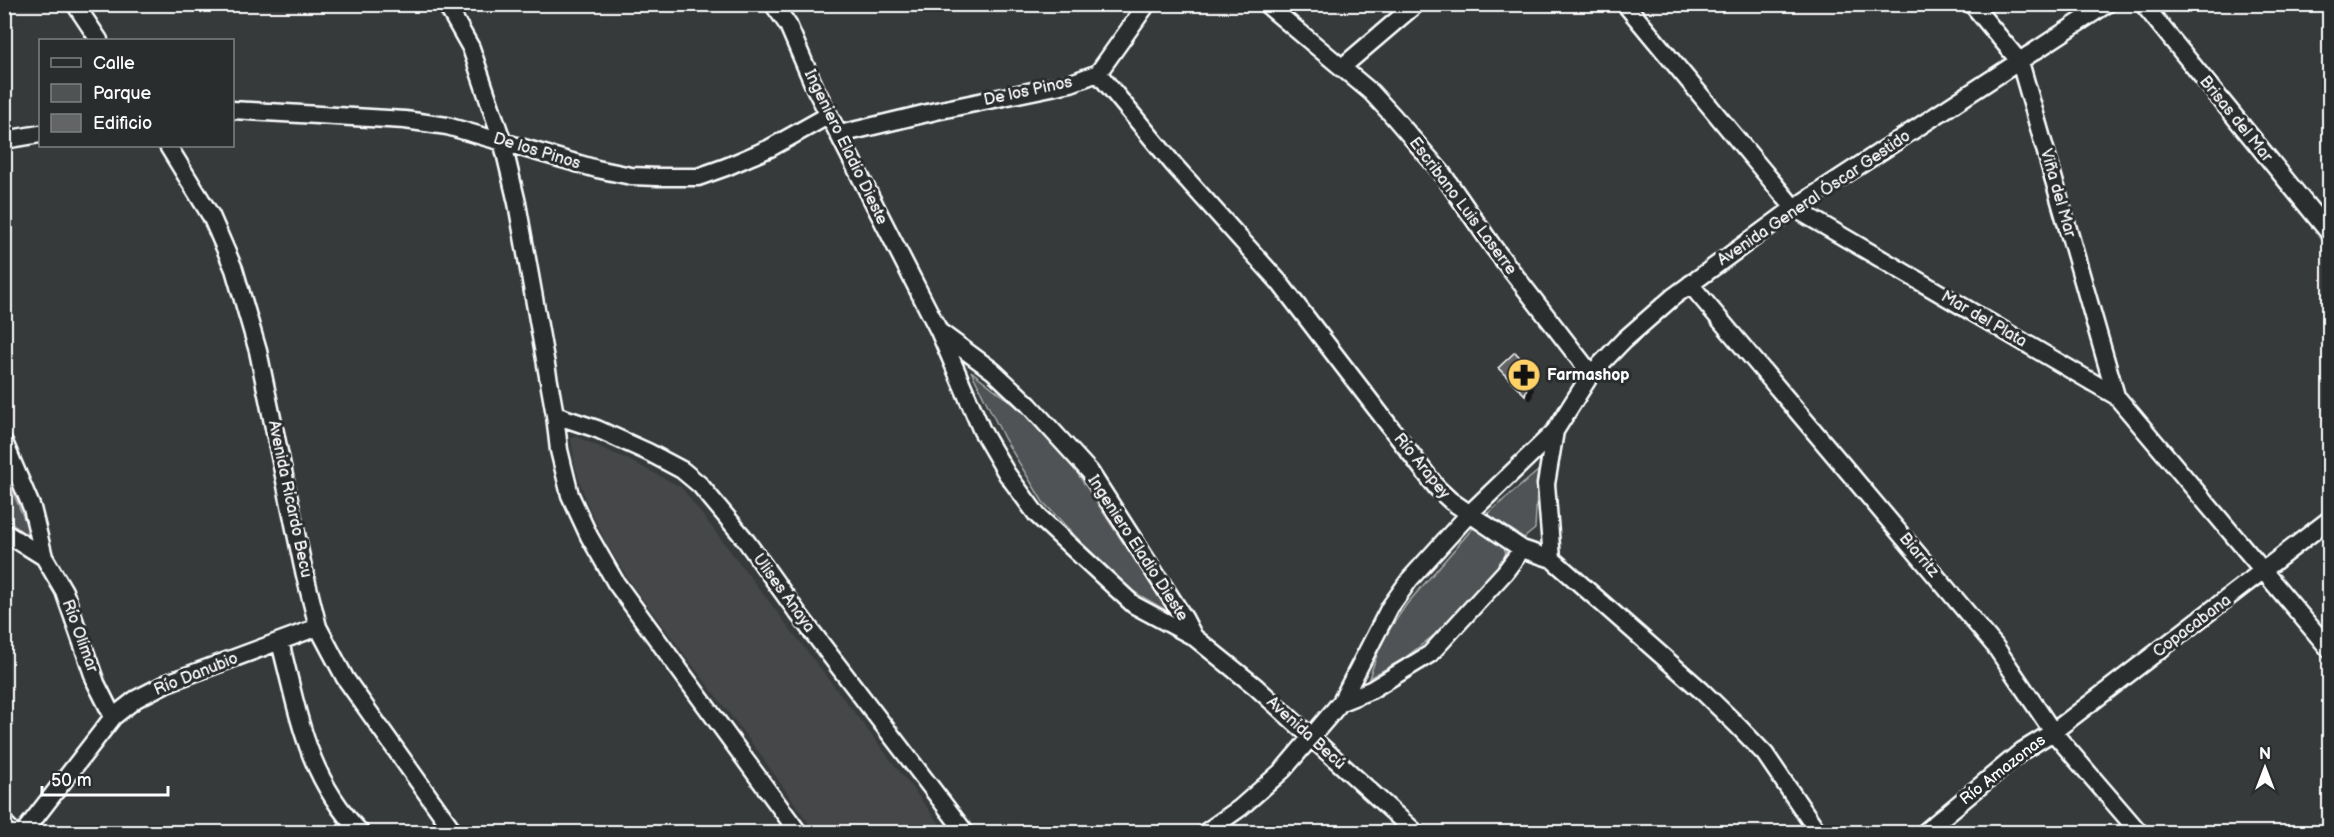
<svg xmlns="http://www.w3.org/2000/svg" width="2334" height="837" viewBox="0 0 2334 837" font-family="'Balsamiq Sans',sans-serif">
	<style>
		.built { fill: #444748 }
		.green { fill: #505354; stroke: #a8a9aa; stroke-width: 1.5 }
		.building { fill: #636465; stroke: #fff; stroke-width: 1.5; filter: url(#shadow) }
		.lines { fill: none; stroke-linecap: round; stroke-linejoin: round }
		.minor-casing { stroke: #fff; stroke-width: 21 }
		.minor { stroke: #2a2d2e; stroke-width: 16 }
		.labels { text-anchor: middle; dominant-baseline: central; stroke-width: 6; stroke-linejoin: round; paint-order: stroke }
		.street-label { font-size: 16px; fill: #fff; stroke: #2a2d2e }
		.poi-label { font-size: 16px; font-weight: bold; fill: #fff; stroke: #2a2d2e; text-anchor: start }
	</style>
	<defs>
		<filter id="shadow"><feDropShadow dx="5.5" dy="5.5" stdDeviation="0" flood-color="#0009"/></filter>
	</defs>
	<rect width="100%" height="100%" fill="#373a3b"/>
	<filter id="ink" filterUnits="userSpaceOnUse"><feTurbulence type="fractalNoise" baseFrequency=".0167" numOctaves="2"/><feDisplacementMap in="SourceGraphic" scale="12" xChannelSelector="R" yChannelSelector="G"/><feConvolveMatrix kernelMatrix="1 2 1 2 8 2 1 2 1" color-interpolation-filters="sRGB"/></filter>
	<g filter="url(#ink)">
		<path class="built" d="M 575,436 L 629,460 L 681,487 L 946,832 L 815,832 L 760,754 L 634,588 L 606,543 L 586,501 L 575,466 L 571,439 Z"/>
		<path class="green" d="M 971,371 L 1021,410 L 1072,465 L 1169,612 L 1129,589 L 1082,543 L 1043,502 L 1004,438 Z
			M 1538,471 L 1535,529 L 1524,538 L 1487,514 Z
			M 5,474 L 29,530 L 23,534 L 5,515 Z
			M 1473,528 L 1505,545 L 1506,561 L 1442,629 L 1402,660 L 1369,678 L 1382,641 L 1406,605 Z"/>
		<path class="building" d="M 1515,352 L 1527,365 L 1530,374 L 1525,395 L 1498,368 Z"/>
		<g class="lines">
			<defs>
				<path id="minor" d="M 75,4 L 99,40
					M 446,4 L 471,48 L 502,140 L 517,203 L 555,415 L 559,450 L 570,495 L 589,536 L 616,583 L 798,832
					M 773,4 L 788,25 L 815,88 L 939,331 L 982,431 L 1007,474 L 1037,515 L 1134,605 L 1194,637 L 1256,687 L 1415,832
					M 1266,4 L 1371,92 L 1393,116 L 1442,173 L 1494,248 L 1591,374
					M 1625,4 L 1794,208 L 2116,396 L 2330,650
					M 1972,4 L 2020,62 L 2116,396
					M 2143,4 L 2330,234
					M 1341,68 L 1416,4
					M 1098,73 L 1174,165 L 1279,282 L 1437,488 L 1451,501 L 1522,549 L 1552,559 L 1702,691 L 1736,724 L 1765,754 L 1818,832
					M 232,110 L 405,120 L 447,126 L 597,169 L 631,176 L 658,177 L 698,177 L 726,167 L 770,148 L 829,115
					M 840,134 L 936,111 L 1071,83 L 1098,73 L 1147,4
					M 4,140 L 40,134
					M 168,146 L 211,216 L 234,269 L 258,351 L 303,567 L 318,627 L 345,678 L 454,832
					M 1690,284 L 1995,646 L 2053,732 L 2139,832
					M 940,332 L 993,371 L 1029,405 L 1090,472 L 1184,618 L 1194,637
					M 555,415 L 597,429 L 648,452 L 682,470 L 700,485 L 744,538 L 797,612 L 965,832
					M 4,442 L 32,508 L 44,557 L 64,591 L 96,683 L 113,717
					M 4,532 L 44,557
					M 1552,559 L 1546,484 L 1555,431
					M 280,642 C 299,715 306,775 360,832
					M 1341,702 L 1371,690 L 1430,654 L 1505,572 L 1522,549
					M 4,823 L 13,832
					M 24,832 L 113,717 L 136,699 L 167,683 L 318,627
					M 1206,832 L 1240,808 L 1283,770 L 1341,702 L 1390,607 L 1410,579 L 1469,514 L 1555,431 L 1591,374 L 1624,340 L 1673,297 L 1794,208 L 2107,4
					M 1925,832 L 2022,751 L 2053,732 L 2330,519"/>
			</defs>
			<use href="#minor" class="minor-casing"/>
			<use href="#minor" class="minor"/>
		</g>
	</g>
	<defs>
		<symbol id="pharmacy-disc" viewBox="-11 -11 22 22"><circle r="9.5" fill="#ffd166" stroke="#2a2d2e"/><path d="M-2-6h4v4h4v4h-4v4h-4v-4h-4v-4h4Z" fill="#111"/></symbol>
	</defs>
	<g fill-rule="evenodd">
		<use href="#pharmacy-disc" x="1505" y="356" width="38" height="38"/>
	</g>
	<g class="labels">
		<g class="street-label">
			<text transform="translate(1028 91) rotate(-12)">De los Pinos</text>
			<text transform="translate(2236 119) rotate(51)">Brisas del Mar</text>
			<text transform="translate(846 147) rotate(64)">Ingeniero Eladio Dieste</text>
			<text transform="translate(537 151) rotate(17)">De los Pinos</text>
			<text transform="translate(2058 193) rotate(74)">Viña del Mar</text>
			<text transform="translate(1814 198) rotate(-34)">Avenida General Óscar Gestido</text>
			<text transform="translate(1463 206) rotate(53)">Escribano Luis Laserre</text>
			<text transform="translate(1984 319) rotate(30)">Mar del Plata</text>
			<text transform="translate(1422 466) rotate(51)">Río Arapey</text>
			<text transform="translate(290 499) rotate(78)">Avenida Ricardo Becu</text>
			<text transform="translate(1138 548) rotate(57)">Ingeniero Eladio Dieste</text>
			<text transform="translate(1919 555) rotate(50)">Biarritz</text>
			<text transform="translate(784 593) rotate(54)">Ulises Anaya</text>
			<text transform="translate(2192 626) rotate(-37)">Copacabana</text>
			<text transform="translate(80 636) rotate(70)">Río Olimar</text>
			<text transform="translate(196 674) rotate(-22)">Río Danubio</text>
			<text transform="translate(1306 733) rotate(42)">Avenida Becú</text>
			<text transform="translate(2003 770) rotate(-38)">Río Amazonas</text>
		</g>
		<g class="poi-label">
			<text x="1547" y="375">Farmashop</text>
		</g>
	</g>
	<rect width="2334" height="837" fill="none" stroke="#2a2d2e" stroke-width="24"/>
	<rect x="12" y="12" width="2310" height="813" fill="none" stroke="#fff" stroke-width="2" filter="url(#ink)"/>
	<rect x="39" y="39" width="195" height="108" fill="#2a2d2e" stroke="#7f8182" stroke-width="1.5"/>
	<rect x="51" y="58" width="30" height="9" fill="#2a2d2e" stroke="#7f8182" stroke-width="1.5"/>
	<text x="93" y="69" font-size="18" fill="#ffffff">Calle</text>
	<rect x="51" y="84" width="30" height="18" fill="#505354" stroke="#7f8182" stroke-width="1.5"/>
	<text x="93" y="99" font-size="18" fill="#ffffff">Parque</text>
	<rect x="51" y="114" width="30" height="18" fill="#636465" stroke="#7f8182" stroke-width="1.5"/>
	<text x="93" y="129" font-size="18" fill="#ffffff">Edificio</text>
	<g transform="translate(2265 768)" stroke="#2a2d2e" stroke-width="4.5" paint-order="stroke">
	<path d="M0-4.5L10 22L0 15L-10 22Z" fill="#ffffff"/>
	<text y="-9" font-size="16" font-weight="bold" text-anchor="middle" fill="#ffffff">N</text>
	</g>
	<path d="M42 786v9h126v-9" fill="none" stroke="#ffffff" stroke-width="3"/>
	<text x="51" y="786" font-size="18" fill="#ffffff" stroke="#2a2d2e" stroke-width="4.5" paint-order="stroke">50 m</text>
</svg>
